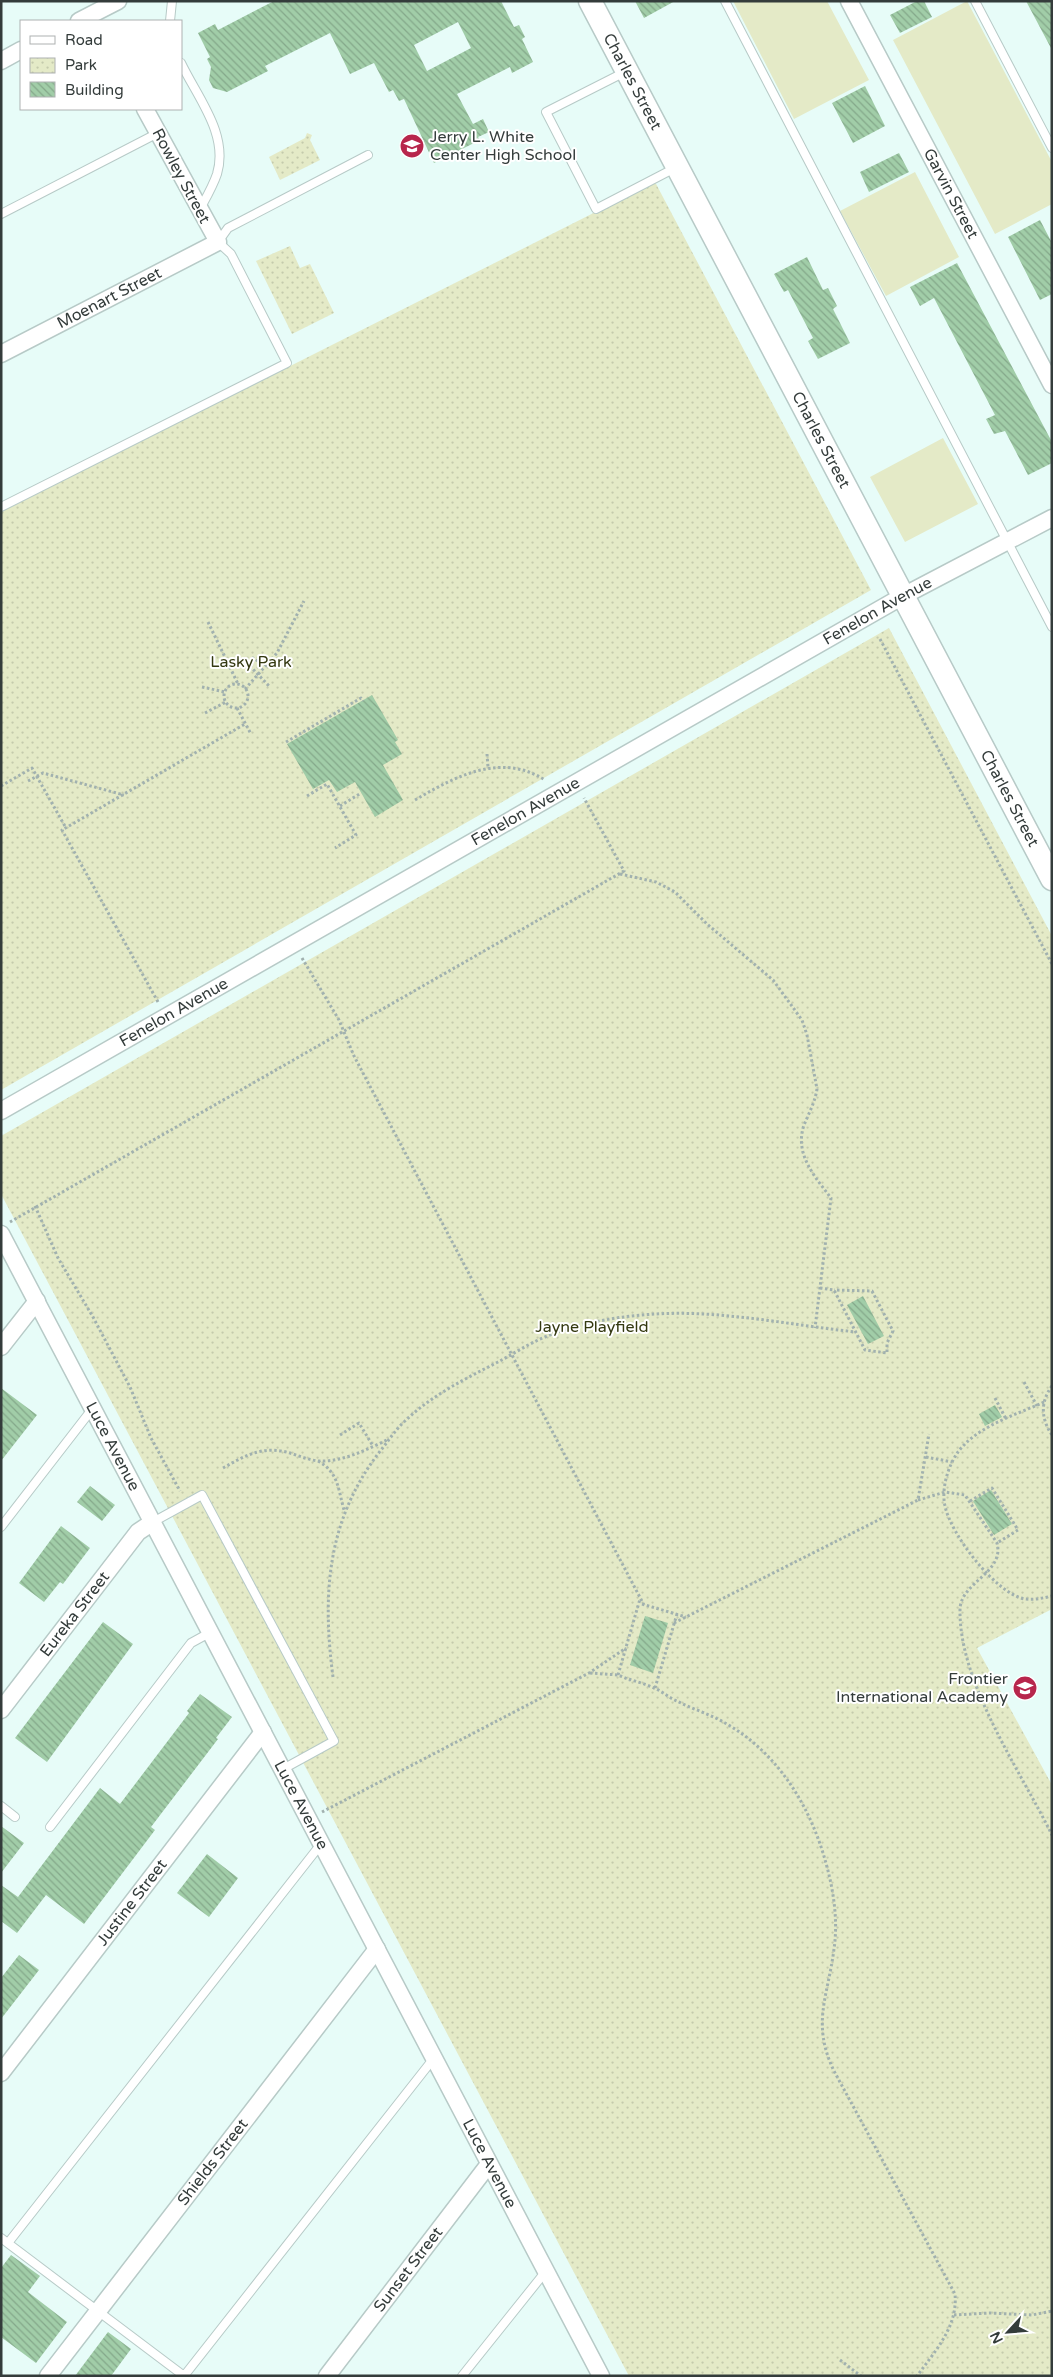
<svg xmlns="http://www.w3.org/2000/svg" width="1053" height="2377" viewBox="0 0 1053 2377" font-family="'Varela Round',sans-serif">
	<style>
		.grass { fill: #e4eac7 }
		.park { fill: url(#park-dots) }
		.building { fill: url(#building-back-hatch); fill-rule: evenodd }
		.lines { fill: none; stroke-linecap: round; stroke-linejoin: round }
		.lane-casing { stroke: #b7cac7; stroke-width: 10 }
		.street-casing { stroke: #b7cac7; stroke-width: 19 }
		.secondary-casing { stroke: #b7cac7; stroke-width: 25 }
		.path { stroke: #a1b1af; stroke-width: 3; stroke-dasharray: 2.5 2.5; stroke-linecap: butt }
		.lane { stroke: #fff; stroke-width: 8 }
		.street { stroke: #fff; stroke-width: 16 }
		.secondary { stroke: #fff; stroke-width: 22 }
		.labels { text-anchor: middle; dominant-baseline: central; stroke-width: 4; stroke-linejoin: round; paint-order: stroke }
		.street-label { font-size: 16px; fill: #343c3b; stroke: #fff }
		.poi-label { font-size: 16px; fill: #343c3b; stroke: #fff; text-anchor: start }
		.park-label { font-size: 16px; fill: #343911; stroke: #fff }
	</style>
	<defs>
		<pattern id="park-dots" width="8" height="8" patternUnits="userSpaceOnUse" patternTransform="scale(1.25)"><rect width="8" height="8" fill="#e4eac7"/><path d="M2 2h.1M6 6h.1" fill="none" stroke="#c4caac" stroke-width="1.8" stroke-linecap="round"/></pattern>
		<pattern id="building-back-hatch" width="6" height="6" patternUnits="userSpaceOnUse" patternTransform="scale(1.25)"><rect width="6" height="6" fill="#a1cda8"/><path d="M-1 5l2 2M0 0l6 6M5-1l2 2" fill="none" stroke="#84a88a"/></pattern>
	</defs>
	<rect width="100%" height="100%" fill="#e7fcf8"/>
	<path class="grass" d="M 733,1 L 827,1 L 869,80 L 794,119 Z
		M 967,1 L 1052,162 L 1052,204 L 995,234 L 893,40 Z
		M 915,172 L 959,257 L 886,296 L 840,211 Z
		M 943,438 L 978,504 L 905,542 L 870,477 Z"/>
	<path class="park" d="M 307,133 L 312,135 L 310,140 L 320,160 L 280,180 L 269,157 L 305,138 Z
		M 655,182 L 871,590 L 1,1090 L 1,512 Z
		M 290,246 L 300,268 L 310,264 L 334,313 L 292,334 L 256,261 Z
		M 889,628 L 1052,936 L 1052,1609 L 977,1648 L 1052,1785 L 1052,2376 L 629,2376 L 1,1194 L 1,1136 Z"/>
	<path class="building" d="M 274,1 L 501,1 L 514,27 L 519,25 L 525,37 L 522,39 L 533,62 L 512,73 L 510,67 L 457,94 L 473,124 L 483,119 L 489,132 L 478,137 L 480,140 L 434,163 L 404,99 L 399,101 L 393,90 L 389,92 L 374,63 L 350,74 L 330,33 L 265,66 L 268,71 L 227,92 L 213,88 L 209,80 L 211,67 L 207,59 L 210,57 L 198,33 L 215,24 L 218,30 ZM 458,22 L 471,48 L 427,71 L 414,45 Z
		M 635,1 L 675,1 L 644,18 Z
		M 917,1 L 924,1 L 932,17 L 900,33 L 890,15 Z
		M 1026,1 L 1052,1 L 1052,50 Z
		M 865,86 L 885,126 L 853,143 L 832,103 Z
		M 899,153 L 909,172 L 869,192 L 860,172 Z
		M 1040,220 L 1052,243 L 1052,294 L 1040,300 L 1008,237 Z
		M 807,257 L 823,290 L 828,288 L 837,306 L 833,309 L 850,343 L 818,359 L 808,341 L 813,338 L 788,290 L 784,292 L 774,274 Z
		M 957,263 L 1052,442 L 1052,463 L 1028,475 L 1005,431 L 994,434 L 986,419 L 995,415 L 934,298 L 920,306 L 910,287 Z
		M 372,695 L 398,740 L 395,742 L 402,754 L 383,765 L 403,800 L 375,817 L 355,782 L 337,792 L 329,780 L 313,789 L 287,744 Z
		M 863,1296 L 884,1336 L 868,1344 L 847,1305 Z
		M 1,1388 L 37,1415 L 1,1461 Z
		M 995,1405 L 1002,1417 L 985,1426 L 979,1414 Z
		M 90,1486 L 115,1505 L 102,1521 L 77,1502 Z
		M 991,1490 L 1012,1524 L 994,1535 L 973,1501 Z
		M 61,1526 L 90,1548 L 63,1584 L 60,1582 L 44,1602 L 19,1583 Z
		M 645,1616 L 668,1623 L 653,1673 L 630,1665 Z
		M 103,1622 L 133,1644 L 47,1762 L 15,1738 Z
		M 200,1694 L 232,1717 L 216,1738 L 218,1739 L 151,1827 L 155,1830 L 84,1924 L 46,1895 L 17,1933 L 1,1921 L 1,1885 L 18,1897 L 100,1788 L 120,1804 L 189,1713 L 187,1711 Z
		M 1,1826 L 24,1843 L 1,1873 Z
		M 207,1854 L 238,1878 L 209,1917 L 177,1893 Z
		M 19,1955 L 39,1970 L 1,2019 L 1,1978 Z
		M 11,2255 L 40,2276 L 28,2292 L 67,2322 L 36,2363 L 1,2337 L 1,2268 Z
		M 108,2332 L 131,2349 L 111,2376 L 75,2376 Z"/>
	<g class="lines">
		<defs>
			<path id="lane" d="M 725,1 L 1052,627
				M 975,1 L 1052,148
				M 170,21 L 172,1
				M 181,63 C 197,97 229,134 217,174 C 213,186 206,198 200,209
				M 625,72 L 546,112 L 596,209 L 675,168
				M 1,214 L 158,133
				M 1,507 L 287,363 L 231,254 L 218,242 L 228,228 L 368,155
				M 153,1522 L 202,1495 L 334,1741 L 283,1769
				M 1,1527 L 93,1408
				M 1,1806 L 15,1817
				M 50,1827 L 191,1643 L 211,1632
				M 1,2238 L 184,2376
				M 8,2243 L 321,1844
				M 184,2376 L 434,2058
				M 462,2376 L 546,2271"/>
			<g id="street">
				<path id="s1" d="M 849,1 L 1052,385"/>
				<path d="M 79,21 L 118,1"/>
				<path d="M 1,61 L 21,50"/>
				<path id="s2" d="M 1,354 L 218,242 L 145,109"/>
				<path id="s3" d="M 1,1111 L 903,596 L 1052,518"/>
				<path id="s4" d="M 1,1234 L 601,2376"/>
				<path d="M 1,1347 L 37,1301"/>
				<path id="s5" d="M 1,1710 L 138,1532 L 153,1522"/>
				<path id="s6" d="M 1,2073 L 263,1732"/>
				<path id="s7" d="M 48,2376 L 377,1949"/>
				<path id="s8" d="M 327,2376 L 489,2164"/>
			</g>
			<g id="secondary">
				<path id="s9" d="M 590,1 L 1052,879"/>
			</g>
		</defs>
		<use href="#lane" class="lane-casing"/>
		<use href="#street" class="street-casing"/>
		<use href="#secondary" class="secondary-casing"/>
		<path class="path" d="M 208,622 L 238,684
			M 880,639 L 1052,964
			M 258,661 L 253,658 L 249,665 L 270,687
			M224 696a12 12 0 1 1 24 0a12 12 0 1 1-24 0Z
			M 202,687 L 225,692
			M 245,689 L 277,653 L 304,601
			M 237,708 L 251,734
			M 205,713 L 226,702
			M 286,742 L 361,698 L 363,701
			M 487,754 L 488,767
			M 28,781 L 43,773 L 124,795
			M 1,786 L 32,768 L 66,828
			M 307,796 L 327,784 L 356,835 L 335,848
			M 415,800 C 456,776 501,752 545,780
			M 340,806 L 361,793
			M 620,874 L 656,882 L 675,892 L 707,924 L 773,980 L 802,1020 L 807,1035 L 817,1089 C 815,1102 809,1113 804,1125 C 794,1154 815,1177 831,1198 L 815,1328
			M 302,958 L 339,1020 L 354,1056 L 644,1605
			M 158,1002 L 62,830 L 245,724
			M 35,1206 L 58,1258 L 93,1317 L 130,1387 L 151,1438 L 180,1491
			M 10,1222 L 624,871 L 584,798
			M 820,1288 L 834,1290 L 865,1350 L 887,1353 L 887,1343 L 893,1331 L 872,1291 L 834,1290
			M 1024,1382 L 1037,1406
			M 1052,1386 C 1040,1402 1041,1419 1052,1435
			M 995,1398 L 1006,1419
			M 1044,1402 C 1016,1415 977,1426 958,1452 C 948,1466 941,1489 945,1506 C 951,1535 996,1594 1025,1599 C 1035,1600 1043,1598 1052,1596
			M 340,1435 L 359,1423 L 373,1446
			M 926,1457 L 952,1462
			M 318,1461 C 340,1473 338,1492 345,1513
			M 223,1468 C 241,1458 259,1447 281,1451 C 294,1453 306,1460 319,1461 C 343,1462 368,1449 389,1439
			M 918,1500 L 945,1492 L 965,1495 L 997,1543 C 1005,1573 960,1582 960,1610 C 959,1683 1020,1770 1052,1835
			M 970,1501 L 992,1488 L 1018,1530 L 997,1543
			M 642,1604 L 686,1617
			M 674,1623 L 918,1500 L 929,1434
			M 590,1673 L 618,1675 L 630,1680
			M 618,1675 L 640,1599
			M 333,1677 C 322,1593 327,1519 381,1450 C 389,1440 396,1429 405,1421 C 432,1395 465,1379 498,1362 C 513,1354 528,1344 545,1337 C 579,1323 619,1316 656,1314 C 722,1310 790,1325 856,1332
			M 629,1679 C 637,1682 646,1684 654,1688 C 662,1691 669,1698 677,1701 C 692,1709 710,1714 725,1723 C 779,1753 812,1809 827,1867 C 834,1893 838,1922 834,1949 C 828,1997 811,2023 834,2071 L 955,2294 C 958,2327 935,2351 917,2376
			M 655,1688 L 677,1614
			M 322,1812 L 589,1673 L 626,1648
			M 954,2315 L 989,2313 L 1032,2315 L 1052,2311
			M 840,2360 L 861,2376"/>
		<use href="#lane" class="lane"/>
		<use href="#street" class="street"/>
		<use href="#secondary" class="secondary"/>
	</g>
	<defs>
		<symbol id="school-disc" viewBox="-11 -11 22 22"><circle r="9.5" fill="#b7264c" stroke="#fff"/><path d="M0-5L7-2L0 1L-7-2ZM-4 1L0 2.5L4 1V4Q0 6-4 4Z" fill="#fff"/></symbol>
	</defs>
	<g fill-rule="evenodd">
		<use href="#school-disc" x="398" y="132" width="28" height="28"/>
		<use href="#school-disc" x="1011" y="1674" width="28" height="28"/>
	</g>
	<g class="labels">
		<g class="street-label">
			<text stroke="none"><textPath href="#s9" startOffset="91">Charles Street</textPath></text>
			<text transform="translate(181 176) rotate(62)">Rowley Street</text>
			<text stroke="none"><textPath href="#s1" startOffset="218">Garvin Street</textPath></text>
			<text stroke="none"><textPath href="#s2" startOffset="122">Moenart Street</textPath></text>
			<text stroke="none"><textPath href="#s9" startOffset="496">Charles Street</textPath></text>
			<text stroke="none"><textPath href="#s3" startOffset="1009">Fenelon Avenue</textPath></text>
			<text stroke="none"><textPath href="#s9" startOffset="901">Charles Street</textPath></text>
			<text stroke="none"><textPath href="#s3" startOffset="604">Fenelon Avenue</textPath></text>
			<text stroke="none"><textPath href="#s3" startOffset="199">Fenelon Avenue</textPath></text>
			<text stroke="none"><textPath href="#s4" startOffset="240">Luce Avenue</textPath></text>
			<text stroke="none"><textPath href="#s5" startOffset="121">Eureka Street</textPath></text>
			<text stroke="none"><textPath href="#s4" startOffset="645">Luce Avenue</textPath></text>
			<text stroke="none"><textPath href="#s6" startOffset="215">Justine Street</textPath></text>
			<text stroke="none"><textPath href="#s7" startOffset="270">Shields Street</textPath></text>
			<text stroke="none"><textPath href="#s4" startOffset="1050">Luce Avenue</textPath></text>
			<text stroke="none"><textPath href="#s8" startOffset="134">Sunset Street</textPath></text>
		</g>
		<g class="poi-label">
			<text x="430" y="137">Jerry L. White<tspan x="430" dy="18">Center High School</tspan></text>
			<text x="1008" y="1679" text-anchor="end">Frontier<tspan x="1008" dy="18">International Academy</tspan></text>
		</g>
		<g class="park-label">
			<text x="251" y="662">Lasky Park</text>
			<text x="592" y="1327">Jayne Playfield</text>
		</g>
	</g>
	<rect width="1053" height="2377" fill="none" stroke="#343c3b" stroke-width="5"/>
	<rect x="20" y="20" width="162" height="90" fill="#ffffff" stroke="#aeb1b1"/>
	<rect x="30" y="36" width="25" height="8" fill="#ffffff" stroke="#aeb1b1"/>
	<text x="65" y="45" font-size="15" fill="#343c3b">Road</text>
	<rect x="30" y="58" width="25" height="15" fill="url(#park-dots)" stroke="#aeb1b1"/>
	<text x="65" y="70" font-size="15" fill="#343c3b">Park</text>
	<rect x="30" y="82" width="25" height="15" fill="url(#building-back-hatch)" stroke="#aeb1b1"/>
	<text x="65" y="95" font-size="15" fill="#343c3b">Building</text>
	<g transform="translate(1008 2332) rotate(244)" stroke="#ffffff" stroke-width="4" paint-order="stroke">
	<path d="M0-4L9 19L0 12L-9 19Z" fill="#343c3b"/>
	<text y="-8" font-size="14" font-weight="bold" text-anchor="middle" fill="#343c3b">N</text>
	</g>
</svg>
